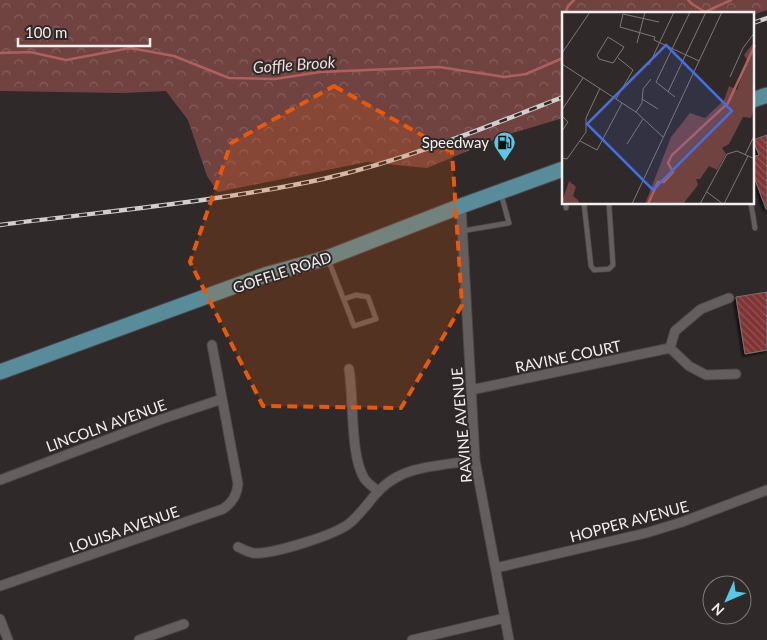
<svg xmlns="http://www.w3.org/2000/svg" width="767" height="640" viewBox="0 0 767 640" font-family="Lato,sans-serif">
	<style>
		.forest { fill: url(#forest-crowns) }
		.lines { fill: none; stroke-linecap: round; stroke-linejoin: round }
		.stream { stroke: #af605e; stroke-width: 2.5 }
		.building { fill: url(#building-back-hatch); stroke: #797171; filter: url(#shadow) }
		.service-casing { stroke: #4c4747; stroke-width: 6 }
		.minor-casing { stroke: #4c4747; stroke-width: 11 }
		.primary-casing { stroke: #4c4747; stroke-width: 17 }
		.service { stroke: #655e5e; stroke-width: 4.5 }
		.minor { stroke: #655e5e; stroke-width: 9 }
		.primary { stroke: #588c9b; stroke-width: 15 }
		.rail-casing { stroke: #d2cecd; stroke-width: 4.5 }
		.rail { stroke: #2f2929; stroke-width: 2.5; stroke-dasharray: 8; stroke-linecap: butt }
		.marked { fill: #e8590c; fill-opacity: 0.2; stroke: #e8590c; stroke-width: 4; stroke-dasharray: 10 6; stroke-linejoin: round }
		.labels { text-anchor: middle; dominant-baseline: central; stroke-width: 4; stroke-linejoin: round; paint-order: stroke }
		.poi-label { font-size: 15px; fill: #f4f0ef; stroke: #2f2929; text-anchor: end }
		.street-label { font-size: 15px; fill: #f4f0ef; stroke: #2f2929 }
		.water-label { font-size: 16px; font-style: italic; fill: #f5dddb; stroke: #2f2929 }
		.inset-river { fill: none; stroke: #af605e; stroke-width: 2.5 }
		.inset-road { fill: none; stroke: #7e7978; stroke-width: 1 }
		.view { fill: #486edd; fill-opacity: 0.15; stroke: #486edd; stroke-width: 2.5 }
		.inset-edge { fill: none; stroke: #f4f0ef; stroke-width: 2.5 }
	</style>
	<defs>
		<pattern id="forest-crowns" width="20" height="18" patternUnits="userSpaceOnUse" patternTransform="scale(1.25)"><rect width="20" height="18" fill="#704341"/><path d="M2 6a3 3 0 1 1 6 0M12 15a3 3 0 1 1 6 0" fill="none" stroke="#855e5d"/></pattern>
		<pattern id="building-back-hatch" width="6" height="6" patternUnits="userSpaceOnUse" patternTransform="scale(1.25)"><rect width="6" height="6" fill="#803636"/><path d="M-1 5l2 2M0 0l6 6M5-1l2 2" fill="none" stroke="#935353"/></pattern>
		<filter id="shadow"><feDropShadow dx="-2.5" dy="2.5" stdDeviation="1" flood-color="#0009"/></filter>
	</defs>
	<rect width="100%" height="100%" fill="#2f2929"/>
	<path class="forest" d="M 0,0 L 767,0 L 767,10 L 753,15 L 753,14 L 563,14 L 563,118 L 506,135 L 427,168 L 367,162 L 218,192 L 207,176 L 188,120 L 166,91 L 123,93 L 0,91 Z"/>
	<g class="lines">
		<path class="stream" d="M 688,0 L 692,4 L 705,12 L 731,0
			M 565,14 L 568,6 L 574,0
			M 0,53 L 30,52 L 66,60 L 130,48 L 174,56 L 229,78 L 275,79 L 320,72 L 439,67 L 505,77 L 526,74 L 563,58"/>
	</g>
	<path class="building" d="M 767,135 L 767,209 L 766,209 L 753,174 L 753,157 L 759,155 L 753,140 Z
		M 767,292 L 767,350 L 745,354 L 736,297 Z"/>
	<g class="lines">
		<defs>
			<path id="service" d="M 566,204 L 566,208
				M 584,204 L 591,266 L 594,270 L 609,269 L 613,265 L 609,204
				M 751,204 L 755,228
				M 462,231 L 509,223 L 501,194
				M 328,259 L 354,326 L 376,319 L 368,297 L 356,295 L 344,299"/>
			<path id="minor" d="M 461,206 L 475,460 L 509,640
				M 670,348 L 675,331 L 701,309 L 729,298
				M 670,348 L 689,366 L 706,375 L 736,374
				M 349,369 C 354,399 350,455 364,478 C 367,483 373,487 378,491
				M 471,390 L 670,348
				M 0,480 L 159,420 L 222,399
				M 238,547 C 243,549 247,552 253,553 C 270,555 337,535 351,522 C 367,508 377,487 397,477 C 416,466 453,464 475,460
				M 496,568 L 646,533 L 682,522 L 767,490
				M 0,586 L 223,509 C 232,503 237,496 238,484 L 212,345
				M 0,619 L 8,640
				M 139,640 L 184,624
				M 412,640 L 505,618"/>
			<path id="primary" d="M 753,100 L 767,95
				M 0,372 L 265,275 L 327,258 L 461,206 L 563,169"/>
		</defs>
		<use href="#service" class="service-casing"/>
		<use href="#minor" class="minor-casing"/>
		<use href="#primary" class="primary-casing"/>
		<use href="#service" class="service"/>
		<use href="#minor" class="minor"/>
		<use href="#primary" class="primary"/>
		<defs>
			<path id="rail" d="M 753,23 L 767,18
				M 0,225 C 107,211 217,202 323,179 C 406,160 484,128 563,97"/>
		</defs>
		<use href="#rail" class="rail-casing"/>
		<use href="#rail" class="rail"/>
	</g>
	<path class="marked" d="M 334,86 L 452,152 L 462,305 L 401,408 L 263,406 L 190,262 L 231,143 Z"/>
	<defs>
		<symbol id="fuel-pin" viewBox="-11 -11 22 30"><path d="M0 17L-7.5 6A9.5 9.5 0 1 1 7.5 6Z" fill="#59c8e5" stroke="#2f2929"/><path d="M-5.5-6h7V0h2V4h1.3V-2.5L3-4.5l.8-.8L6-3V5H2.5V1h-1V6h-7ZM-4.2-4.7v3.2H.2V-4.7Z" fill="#111"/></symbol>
	</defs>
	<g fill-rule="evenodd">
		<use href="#fuel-pin" x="492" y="130" width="25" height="34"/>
	</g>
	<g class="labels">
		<g class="poi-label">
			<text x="489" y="142">Speedway</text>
		</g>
		<g class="street-label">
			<text transform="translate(282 272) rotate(-18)">GOFFLE ROAD</text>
			<text transform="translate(568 356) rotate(-12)">RAVINE COURT</text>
			<text transform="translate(106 425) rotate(-20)">LINCOLN AVENUE</text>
			<text transform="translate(461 425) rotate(-95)">RAVINE AVENUE</text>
			<text transform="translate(629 521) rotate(-15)">HOPPER AVENUE</text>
			<text transform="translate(124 529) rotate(-19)">LOUISA AVENUE</text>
		</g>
		<g class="water-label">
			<text transform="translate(294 64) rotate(-4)">Goffle Brook</text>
		</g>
	</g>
	<g transform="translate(562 12)">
		<rect width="192" height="192" fill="#2f2929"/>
		<path d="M 192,30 L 192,97 L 189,106 L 181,105 L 167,132 L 160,136 L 164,142 L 155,158 L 147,154 L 138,167 L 134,167 L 136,173 L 121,192 L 83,192 L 109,125 L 128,101 L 143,106 L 162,88 L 167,74 L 175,78 L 185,48 L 182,43 ZM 7,169 L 14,175 L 11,184 L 17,189 L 16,192 L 0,190 Z" fill="#704341"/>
		<path class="inset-river" d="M 86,192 L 96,170 L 102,170 L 111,160 L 106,151 L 110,143 L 166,91 L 193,33"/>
		<path class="inset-road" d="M 97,10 L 61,2 L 58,15 L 93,25 L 92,28 L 137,49M 46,25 L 62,35 L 51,51 L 37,47 L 35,43 ZM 75,31 L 83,0M 0,41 L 28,0M 0,52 L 74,100 L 101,125M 87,53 L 112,0M 168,65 L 181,36 L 193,20M 106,80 L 144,0M 113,85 L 94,70 L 128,0M 54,87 L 71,58 L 56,46M 80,87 L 96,97M 0,98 L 21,66M 74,100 L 80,91 L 81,77 L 89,67M 0,104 L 6,110 L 0,119M 18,129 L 35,138 L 60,91M 65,132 L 81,107M 183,143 L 193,122M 0,146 L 5,147 L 24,120 L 24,106 L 38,76M 145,180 L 161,192M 70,192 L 160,0M 138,192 L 165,142 L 175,139 L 193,147M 162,192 L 186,144"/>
		<path class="view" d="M 104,33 L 170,99 L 91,178 L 25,112 Z"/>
		<rect width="192" height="192" class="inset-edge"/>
	</g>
	<g transform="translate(727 600) rotate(225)"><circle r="24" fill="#2f2929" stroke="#7e7978"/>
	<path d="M0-4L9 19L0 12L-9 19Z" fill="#59c8e5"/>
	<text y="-8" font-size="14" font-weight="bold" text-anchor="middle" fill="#f4f0ef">N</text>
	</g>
	<path d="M18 38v8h132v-8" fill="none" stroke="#f4f0ef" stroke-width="2.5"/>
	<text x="25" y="38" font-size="15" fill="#f4f0ef" stroke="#2f2929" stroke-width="4" paint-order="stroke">100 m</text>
</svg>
